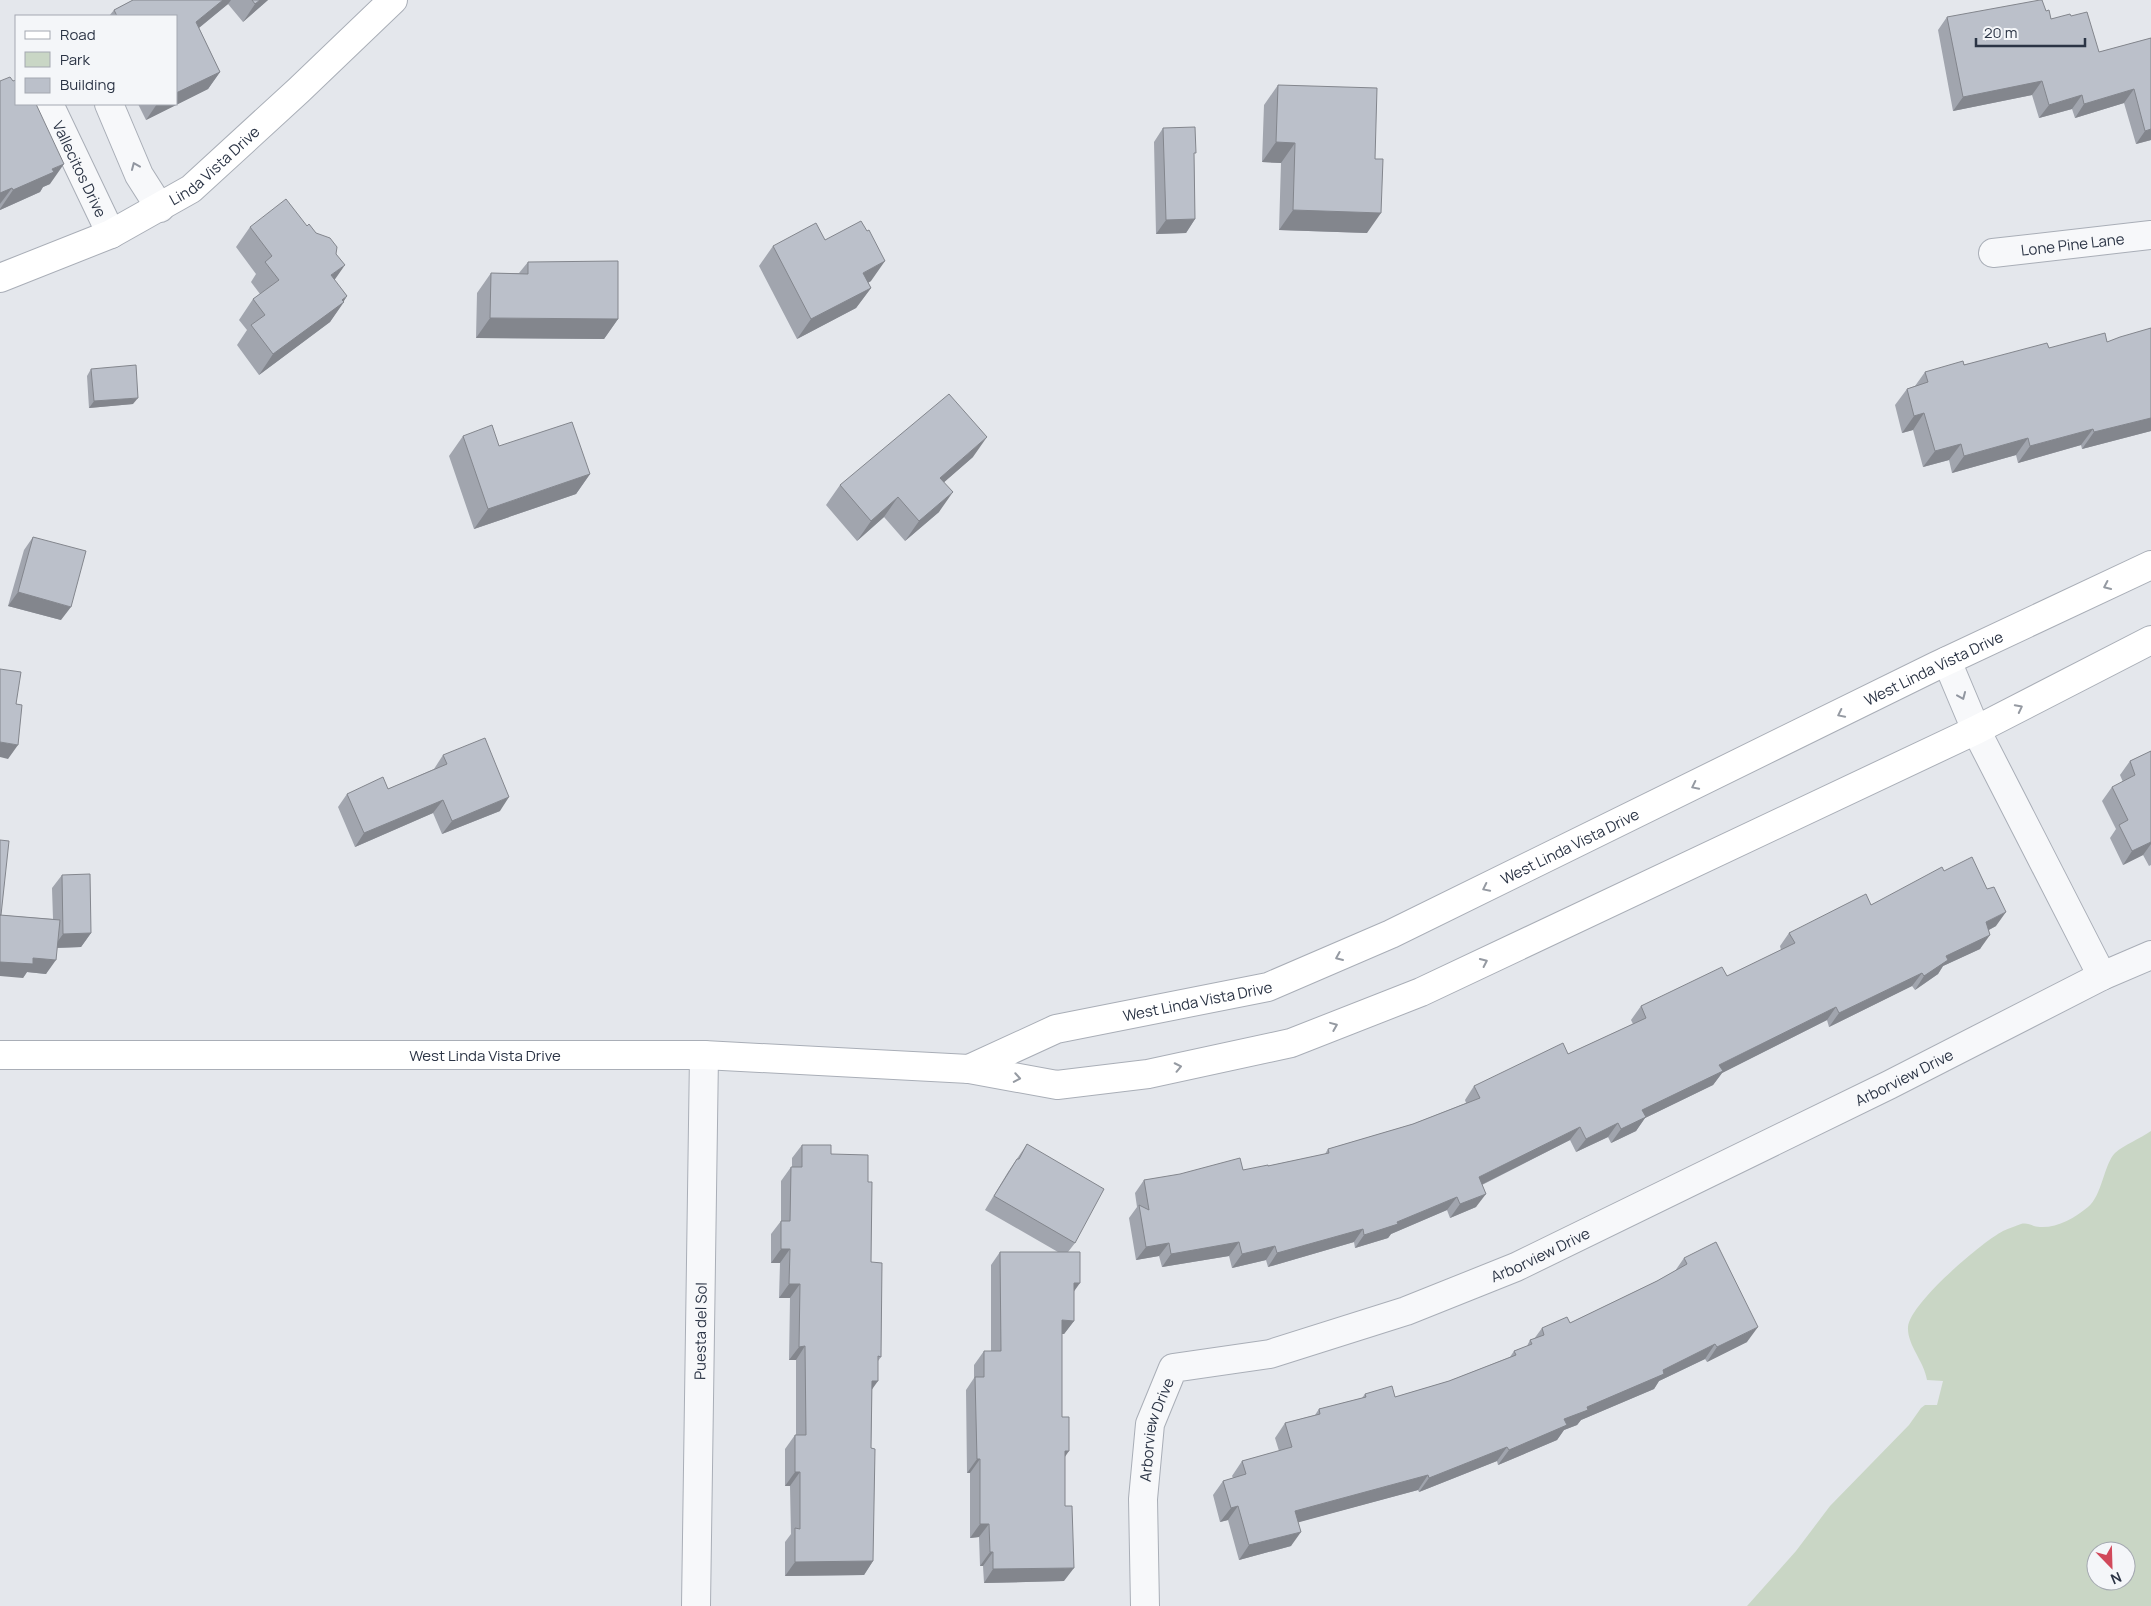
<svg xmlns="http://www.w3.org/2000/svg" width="2151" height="1606" viewBox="0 0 2151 1606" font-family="Manrope,sans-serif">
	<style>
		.green { fill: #c9d6c5; fill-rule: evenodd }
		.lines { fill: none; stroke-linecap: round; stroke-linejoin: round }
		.street-casing { stroke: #a9aeb7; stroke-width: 30 }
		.secondary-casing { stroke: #a9aeb7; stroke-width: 30 }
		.street { stroke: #f7f8fa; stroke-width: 28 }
		.secondary { stroke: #fff; stroke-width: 28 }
		.wall { fill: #a1a5ae }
		.shaded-wall { fill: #83868d }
		.building { fill: #bbc0ca; stroke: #83868d }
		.oneway { stroke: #9196a0 }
		.oneway2 { stroke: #959aa2 }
		.labels { text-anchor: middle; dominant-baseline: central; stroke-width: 5; stroke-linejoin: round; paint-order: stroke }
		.street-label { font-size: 15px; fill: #2b3445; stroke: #f4f6f9 }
	</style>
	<rect width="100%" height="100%" fill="#e4e7ec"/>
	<path class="green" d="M 2151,1131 L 2151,1606 L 1747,1606 L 1796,1551 L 1830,1506 L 1909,1425 L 1921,1408 L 1925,1405 L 1937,1405 L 1943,1381 L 1927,1380 C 1924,1361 1907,1345 1908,1327 C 1910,1303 1982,1242 2003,1231 C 2009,1228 2016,1226 2021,1224 C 2028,1222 2033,1227 2040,1227 C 2057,1228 2075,1218 2088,1207 C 2102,1196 2104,1164 2115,1153 C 2125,1144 2140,1139 2151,1131 ZM 2096,1551 L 2126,1551 L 2126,1581 L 2096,1581 Z"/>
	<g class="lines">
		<defs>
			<g id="street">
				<path id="s1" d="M 49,104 L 111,234"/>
				<path d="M 109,104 L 139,175 L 160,208"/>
				<path id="s2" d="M 1993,253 L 2151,235"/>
				<path d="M 1947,661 L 1976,730 L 2102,976"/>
				<path id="s3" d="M 696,1606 L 704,1055"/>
				<path id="s4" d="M 1145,1606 L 1143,1499 L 1150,1424 L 1173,1368 L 1270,1354 L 1406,1311 L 1516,1267 L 1889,1085 L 2102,976 L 2151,955"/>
			</g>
			<g id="secondary">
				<path id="s5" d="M 0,278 L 111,234 L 191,189 L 299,90 L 393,0"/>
				<path id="s6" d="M 0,1055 L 704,1055 L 969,1069 L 1057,1085 L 1148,1074 L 1291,1043 L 1421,992 L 1976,730 L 2151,640"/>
				<path id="s7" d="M 969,1069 L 1056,1029 L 1268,987 L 1391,934 L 1936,666 L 2151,565"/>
			</g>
		</defs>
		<use href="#street" class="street-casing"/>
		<use href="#secondary" class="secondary-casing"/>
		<use href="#street" class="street"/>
		<use href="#secondary" class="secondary"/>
	</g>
	<path class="wall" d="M 133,0 L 268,0 L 243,22 L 228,4 L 199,28 L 220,72 L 208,89 L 146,120 L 138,104 L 176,104 L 176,16 L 109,16 L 114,10 Z
		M 2046,11 L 2051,19 L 2071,16 L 2099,52 L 2151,38 L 2151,140 L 2136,144 L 2124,103 L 2075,118 L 2072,109 L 2039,118 L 2032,95 L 1953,111 L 1938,30 L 1947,17 Z
		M 0,81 L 50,184 L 43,187 L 40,192 L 0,210 Z
		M 1278,85 L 1375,159 L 1367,233 L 1279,230 L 1281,163 L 1262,162 L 1264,105 Z
		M 1163,128 L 1194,156 L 1195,219 L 1186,233 L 1156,234 L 1154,142 Z
		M 307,226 L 316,233 L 334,280 L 347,296 L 330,322 L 259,375 L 237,345 L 247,330 L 239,320 L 253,299 L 260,294 L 251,282 L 256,274 L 236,247 L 250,227 Z
		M 825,240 L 871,281 L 868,283 L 871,288 L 856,308 L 797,339 L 759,266 L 773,246 Z
		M 528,262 L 618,319 L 604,339 L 476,338 L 477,293 L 491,273 L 519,273 Z
		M 2151,328 L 2151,431 L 2082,449 L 2081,445 L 2018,463 L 2016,455 L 1952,473 L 1949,460 L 1923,467 L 1913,430 L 1902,433 L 1895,405 L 1907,389 L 1915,386 L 1925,372 L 2049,348 L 2107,342 Z
		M 91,369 L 133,404 L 89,408 L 87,376 Z
		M 463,436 L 499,446 L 590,474 L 576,494 L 474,529 L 449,456 Z
		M 973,457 L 944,482 L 939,512 L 905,541 L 884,517 L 857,541 L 826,505 L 840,485 Z
		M 33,537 L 61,620 L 8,606 L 24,550 Z
		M 2151,751 L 2151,865 L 2149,866 L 2143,855 L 2123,865 L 2110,838 L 2116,829 L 2102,801 L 2112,787 L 2123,782 L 2120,775 L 2130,761 Z
		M 443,755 L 500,811 L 442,834 L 433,813 L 355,847 L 338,807 L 347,794 L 388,789 L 434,769 Z
		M 1944,871 L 1996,926 L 1989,930 L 1980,949 L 1943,966 L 1938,974 L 1915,990 L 1912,986 L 1829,1027 L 1827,1020 L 1722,1073 L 1713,1085 L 1645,1118 L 1636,1131 L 1611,1143 L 1608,1137 L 1576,1152 L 1570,1140 L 1482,1185 L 1476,1207 L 1450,1218 L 1447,1210 L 1391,1234 L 1388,1238 L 1355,1248 L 1354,1242 L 1268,1267 L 1266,1260 L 1232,1268 L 1229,1256 L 1162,1267 L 1159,1256 L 1136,1260 L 1129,1218 L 1137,1207 L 1135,1193 L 1144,1180 L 1243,1170 L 1268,1166 L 1325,1154 L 1328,1149 L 1413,1124 L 1466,1103 L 1465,1100 L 1474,1086 L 1568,1054 L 1633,1024 L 1631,1020 L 1641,1006 L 1727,976 L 1781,950 L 1780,946 L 1789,933 L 1871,905 Z
		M 62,875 L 91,933 L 81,947 L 57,948 L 46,974 L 27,972 L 23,978 L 1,915 L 53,919 L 52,888 Z
		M 1027,1144 L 1075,1243 L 1068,1252 L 1074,1291 L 1074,1321 L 1064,1334 L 1062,1334 L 1062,1417 L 1065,1457 L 1064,1581 L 984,1583 L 983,1566 L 980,1566 L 979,1537 L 970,1538 L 970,1473 L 967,1473 L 966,1390 L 974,1378 L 974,1365 L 984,1351 L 991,1351 L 991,1265 L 1000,1252 L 1058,1252 L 985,1210 L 1008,1172 Z
		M 802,1145 L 831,1154 L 868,1182 L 871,1262 L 881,1357 L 878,1361 L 872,1389 L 871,1448 L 873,1561 L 864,1575 L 785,1576 L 785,1542 L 791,1534 L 790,1486 L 785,1486 L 785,1449 L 795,1435 L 796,1435 L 796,1360 L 789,1360 L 790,1298 L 779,1298 L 780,1263 L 771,1263 L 771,1234 L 781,1221 L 781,1181 L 791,1167 L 792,1167 L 792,1158 Z
		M 1684,1258 L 1747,1342 L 1707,1362 L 1705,1359 L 1659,1381 L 1654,1389 L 1581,1420 L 1577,1425 L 1564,1430 L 1557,1440 L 1498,1465 L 1497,1461 L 1419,1492 L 1418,1490 L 1298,1522 L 1291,1546 L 1239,1560 L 1228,1520 L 1220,1522 L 1213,1495 L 1223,1481 L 1233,1478 L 1232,1476 L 1242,1461 L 1279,1451 L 1275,1438 L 1285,1423 L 1315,1415 L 1319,1409 L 1362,1398 L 1365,1394 L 1395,1397 L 1449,1381 L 1510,1357 L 1514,1351 L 1527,1346 L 1530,1340 L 1534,1339 L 1542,1328 L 1570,1323 L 1657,1281 L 1675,1271 Z"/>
	<path class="shaded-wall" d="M 223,0 L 231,0 L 228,4 L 184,40 L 196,22 Z
		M 260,0 L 268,0 L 243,22 L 255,4 Z
		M 220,72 L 208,89 L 146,120 L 157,104 L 176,104 L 176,93 Z
		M 2042,81 L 2032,95 L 1953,111 L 1963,97 Z
		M 2134,89 L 2124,103 L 2075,118 L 2084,104 Z
		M 2082,95 L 2072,109 L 2039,118 L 2049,105 Z
		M 2151,129 L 2151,140 L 2136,144 L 2145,131 Z
		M 1276,142 L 1295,143 L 1281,163 L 1262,162 Z
		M 64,164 L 50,184 L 43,187 L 40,192 L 0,210 L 0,209 L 13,190 L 52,169 Z
		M 12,188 L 0,204 L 0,193 Z
		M 1293,210 L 1381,213 L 1367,233 L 1279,230 Z
		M 1195,219 L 1186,233 L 1156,234 L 1166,220 Z
		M 885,261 L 871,281 L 849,293 L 863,273 Z
		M 345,265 L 331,285 L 331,275 Z
		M 871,288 L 856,308 L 797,339 L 811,319 Z
		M 347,296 L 342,304 L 344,302 L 330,322 L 259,375 L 273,354 Z
		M 490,318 L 618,319 L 604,339 L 476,338 Z
		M 138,398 L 133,404 L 89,408 L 94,401 Z
		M 1924,413 L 1913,430 L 1902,433 L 1914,416 Z
		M 2151,418 L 2151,431 L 2082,449 L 2094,432 Z
		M 2093,429 L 2081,445 L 2018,463 L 2030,446 Z
		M 987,437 L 973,457 L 926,498 L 940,478 Z
		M 2028,438 L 2016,455 L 1952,473 L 1964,456 Z
		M 1961,444 L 1949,460 L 1923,467 L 1935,451 Z
		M 590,474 L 576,494 L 474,529 L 488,509 Z
		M 953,492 L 939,512 L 905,541 L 919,521 Z
		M 898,497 L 884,517 L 857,541 L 871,521 Z
		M 18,592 L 71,607 L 61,620 L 8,606 Z
		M 0,742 L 18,745 L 8,759 L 0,757 Z
		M 509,797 L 500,811 L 442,834 L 452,821 Z
		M 443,800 L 433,813 L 355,847 L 364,833 Z
		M 2151,842 L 2151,844 L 2143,855 L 2123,865 L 2132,851 Z
		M 2006,912 L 1996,926 L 1977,936 L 1986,922 Z
		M 91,933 L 81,947 L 53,948 L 63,934 Z
		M 1990,935 L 1980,949 L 1943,966 L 1938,974 L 1915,990 L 1924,976 L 1946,956 Z
		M 33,958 L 56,960 L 46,974 L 27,972 L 23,978 L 0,976 L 0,962 Z
		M 1922,973 L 1912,986 L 1829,1027 L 1839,1013 Z
		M 1836,1007 L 1827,1020 L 1722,1073 L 1713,1085 L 1645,1118 L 1636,1131 L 1611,1143 L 1621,1129 L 1642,1110 L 1719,1065 Z
		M 1618,1123 L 1608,1137 L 1576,1152 L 1586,1139 Z
		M 1580,1127 L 1570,1140 L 1469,1191 L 1479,1177 Z
		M 1486,1194 L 1476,1207 L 1450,1218 L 1460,1204 Z
		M 1457,1197 L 1447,1210 L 1391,1234 L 1388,1238 L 1355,1248 L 1364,1235 L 1397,1222 Z
		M 1363,1229 L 1354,1242 L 1268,1267 L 1277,1253 Z
		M 1239,1242 L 1229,1256 L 1162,1267 L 1171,1254 Z
		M 1169,1243 L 1159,1256 L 1136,1260 L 1146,1247 Z
		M 1275,1246 L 1266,1260 L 1232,1268 L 1242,1254 Z
		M 781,1249 L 790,1249 L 780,1263 L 771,1263 Z
		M 1074,1283 L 1080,1283 L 1070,1297 Z
		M 789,1284 L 800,1284 L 790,1298 L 779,1298 Z
		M 1062,1320 L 1074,1321 L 1064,1334 L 1053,1334 Z
		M 1758,1327 L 1747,1342 L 1707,1362 L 1717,1347 Z
		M 1715,1344 L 1705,1359 L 1659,1381 L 1654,1389 L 1581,1420 L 1577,1425 L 1564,1430 L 1557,1440 L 1498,1465 L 1509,1450 L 1564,1419 L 1587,1407 Z
		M 805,1346 L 796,1360 L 789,1360 L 799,1347 Z
		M 872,1381 L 878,1381 L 868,1395 Z
		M 1507,1447 L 1497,1461 L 1419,1492 L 1429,1478 Z
		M 1065,1451 L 1069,1451 L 1060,1464 Z
		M 977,1459 L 980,1459 L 970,1473 L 967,1473 Z
		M 795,1472 L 800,1472 L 790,1486 L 785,1486 Z
		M 1428,1475 L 1418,1490 L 1285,1526 L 1295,1511 Z
		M 1238,1506 L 1228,1520 L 1220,1522 L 1231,1508 Z
		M 980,1524 L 989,1524 L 979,1537 L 970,1538 Z
		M 1301,1532 L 1291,1546 L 1239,1560 L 1249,1545 Z
		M 990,1552 L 993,1552 L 983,1566 L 980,1566 Z
		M 873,1561 L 864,1575 L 785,1576 L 795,1562 Z
		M 1074,1568 L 1064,1581 L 984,1583 L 993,1569 Z"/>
	<path class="building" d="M 133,0 L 223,0 L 196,22 L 220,72 L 176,93 L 176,16 L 117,16 L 114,10 Z
		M 252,0 L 260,0 L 255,4 Z
		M 2040,0 L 2042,0 L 2046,11 L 2049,10 L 2051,19 L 2070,14 L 2071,16 L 2087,12 L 2099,52 L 2151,38 L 2151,129 L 2145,131 L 2134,89 L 2084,104 L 2082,95 L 2049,105 L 2042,81 L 1963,97 L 1947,17 Z
		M 10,77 L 13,81 L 16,80 L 16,104 L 36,104 L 64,164 L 52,169 L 54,172 L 13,190 L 12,188 L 0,193 L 0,81 Z
		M 1278,85 L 1377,88 L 1375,159 L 1383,159 L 1381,213 L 1293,210 L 1295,143 L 1276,142 Z
		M 1195,127 L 1196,153 L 1194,153 L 1195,219 L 1166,220 L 1163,128 Z
		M 286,199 L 307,226 L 309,224 L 316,233 L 330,238 L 337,247 L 336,254 L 345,265 L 331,275 L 347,296 L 342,300 L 344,302 L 273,354 L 251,325 L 265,315 L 253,299 L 279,280 L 265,262 L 272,256 L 250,227 Z
		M 861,221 L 867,231 L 869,230 L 885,261 L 863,273 L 871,288 L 811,319 L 773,246 L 816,223 L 825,240 Z
		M 618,261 L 618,319 L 490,318 L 491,273 L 528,274 L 528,262 Z
		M 2151,328 L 2151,418 L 2094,432 L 2093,429 L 2030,446 L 2028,438 L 1964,456 L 1961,444 L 1935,451 L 1924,413 L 1914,416 L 1907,389 L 1928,382 L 1925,372 L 1963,361 L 1964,365 L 2047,343 L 2049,348 L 2105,333 L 2107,342 L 2120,337 Z
		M 136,365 L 138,398 L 94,401 L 91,369 Z
		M 949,394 L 987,437 L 940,478 L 953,492 L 919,521 L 898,497 L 871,521 L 840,485 Z
		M 572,422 L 590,474 L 488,509 L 463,436 L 492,425 L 499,446 Z
		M 33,537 L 86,551 L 71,607 L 18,592 Z
		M 0,669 L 21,672 L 16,704 L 22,705 L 18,745 L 0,742 Z
		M 485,738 L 509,797 L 452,821 L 443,800 L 364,833 L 347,794 L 383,777 L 388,789 L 447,764 L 443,755 Z
		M 2151,751 L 2151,842 L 2132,851 L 2119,825 L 2128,820 L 2112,787 L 2135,775 L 2130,761 Z
		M 0,840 L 9,841 L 1,915 L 0,915 Z
		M 1972,857 L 1987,889 L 1994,887 L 2006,912 L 1986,922 L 1990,935 L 1946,956 L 1948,960 L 1924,976 L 1922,973 L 1839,1013 L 1836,1007 L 1719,1065 L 1723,1071 L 1642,1110 L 1646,1117 L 1621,1129 L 1618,1123 L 1586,1139 L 1580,1127 L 1479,1177 L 1486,1194 L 1460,1204 L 1457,1197 L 1397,1222 L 1398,1224 L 1364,1235 L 1363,1229 L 1277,1253 L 1275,1246 L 1242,1254 L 1239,1242 L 1171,1254 L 1169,1243 L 1146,1247 L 1139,1205 L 1149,1210 L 1144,1180 L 1180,1174 L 1240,1158 L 1243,1170 L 1268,1165 L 1268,1166 L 1329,1153 L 1328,1149 L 1413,1124 L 1480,1098 L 1474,1086 L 1563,1043 L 1568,1054 L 1646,1018 L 1641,1006 L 1722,967 L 1727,976 L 1795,943 L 1789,933 L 1866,894 L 1871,905 L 1942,867 L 1944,871 Z
		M 90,874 L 91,933 L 63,934 L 62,875 Z
		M 0,915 L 60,920 L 56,960 L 33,958 L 33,964 L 0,962 Z
		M 1027,1144 L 1104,1189 L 1075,1243 L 994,1196 L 1017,1159 L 1019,1159 Z
		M 802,1145 L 831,1145 L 831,1154 L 868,1155 L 868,1182 L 872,1182 L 871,1262 L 882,1263 L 881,1357 L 878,1356 L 878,1381 L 872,1381 L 871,1448 L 875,1449 L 873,1561 L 795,1562 L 795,1528 L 800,1529 L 800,1472 L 795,1472 L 795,1435 L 806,1435 L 805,1346 L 799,1347 L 800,1284 L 789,1284 L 790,1249 L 781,1249 L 781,1221 L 790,1221 L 791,1167 L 802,1167 Z
		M 1716,1242 L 1758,1327 L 1717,1347 L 1715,1344 L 1663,1370 L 1664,1374 L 1587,1407 L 1588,1410 L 1564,1419 L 1567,1425 L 1509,1450 L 1507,1447 L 1429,1478 L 1428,1475 L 1295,1511 L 1301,1532 L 1249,1545 L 1238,1506 L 1231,1508 L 1223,1481 L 1246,1474 L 1242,1461 L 1292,1447 L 1285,1423 L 1320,1414 L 1319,1409 L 1366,1397 L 1365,1394 L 1392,1386 L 1395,1397 L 1449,1381 L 1516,1355 L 1514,1351 L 1532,1344 L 1530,1340 L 1544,1335 L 1542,1328 L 1567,1317 L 1570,1323 L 1657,1281 L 1687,1264 L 1684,1258 Z
		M 1000,1252 L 1080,1252 L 1080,1283 L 1074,1283 L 1074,1321 L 1062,1320 L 1062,1417 L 1069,1417 L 1069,1451 L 1065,1451 L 1065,1506 L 1072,1506 L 1074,1568 L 993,1569 L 993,1552 L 990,1552 L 989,1524 L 980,1524 L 980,1459 L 977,1459 L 975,1377 L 984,1377 L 984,1351 L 1001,1351 Z"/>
	<defs><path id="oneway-chevron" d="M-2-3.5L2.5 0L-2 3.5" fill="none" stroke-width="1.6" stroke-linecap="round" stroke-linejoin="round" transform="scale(1.25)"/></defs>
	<g class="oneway">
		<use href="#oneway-chevron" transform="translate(135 166) rotate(-113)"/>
		<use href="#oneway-chevron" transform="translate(1962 696) rotate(67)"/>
	</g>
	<g class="oneway2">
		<use href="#oneway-chevron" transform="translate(2107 586) rotate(155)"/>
		<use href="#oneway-chevron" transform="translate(2019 708) rotate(-27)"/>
		<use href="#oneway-chevron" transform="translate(1841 714) rotate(154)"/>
		<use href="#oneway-chevron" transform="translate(1695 786) rotate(154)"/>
		<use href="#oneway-chevron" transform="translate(1486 888) rotate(154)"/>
		<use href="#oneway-chevron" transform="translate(1339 957) rotate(157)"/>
		<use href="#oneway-chevron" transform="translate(1484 962) rotate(-25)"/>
		<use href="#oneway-chevron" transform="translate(1334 1026) rotate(-22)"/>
		<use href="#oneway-chevron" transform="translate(1178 1067) rotate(-12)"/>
		<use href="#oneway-chevron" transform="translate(1017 1078) rotate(10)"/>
	</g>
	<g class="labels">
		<g class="street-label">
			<text stroke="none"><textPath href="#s5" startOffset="244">Linda Vista Drive</textPath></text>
			<text stroke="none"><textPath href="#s1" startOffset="72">Vallecitos Drive</textPath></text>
			<text stroke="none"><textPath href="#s2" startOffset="80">Lone Pine Lane</textPath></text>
			<text stroke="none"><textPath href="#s7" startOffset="1050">West Linda Vista Drive</textPath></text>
			<text stroke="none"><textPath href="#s7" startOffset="645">West Linda Vista Drive</textPath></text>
			<text stroke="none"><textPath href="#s7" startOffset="240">West Linda Vista Drive</textPath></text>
			<text stroke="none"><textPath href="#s6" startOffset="485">West Linda Vista Drive</textPath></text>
			<text stroke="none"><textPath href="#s4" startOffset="1034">Arborview Drive</textPath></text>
			<text stroke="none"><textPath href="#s4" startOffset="629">Arborview Drive</textPath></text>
			<text stroke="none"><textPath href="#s3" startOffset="275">Puesta del Sol</textPath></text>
			<text stroke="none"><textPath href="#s4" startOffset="178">Arborview Drive</textPath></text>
		</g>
	</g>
	<rect x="15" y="15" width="162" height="90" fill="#f4f6f9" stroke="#a4a8b1"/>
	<rect x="25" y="31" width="25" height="8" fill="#ffffff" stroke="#a4a8b1"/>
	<text x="60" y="40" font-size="15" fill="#2b3445">Road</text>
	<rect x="25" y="52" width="25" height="15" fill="#c9d6c5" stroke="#a4a8b1"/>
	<text x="60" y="65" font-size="15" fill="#2b3445">Park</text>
	<rect x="25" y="78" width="25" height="15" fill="#bbc0ca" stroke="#a4a8b1"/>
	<text x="60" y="90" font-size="15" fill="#2b3445">Building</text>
	<g transform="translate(2111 1566) rotate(157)"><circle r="24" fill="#f4f6f9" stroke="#a4a8b1"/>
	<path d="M0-4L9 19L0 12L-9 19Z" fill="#d1495b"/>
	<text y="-8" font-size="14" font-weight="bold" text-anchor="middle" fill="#2b3445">N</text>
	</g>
	<path d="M1976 38v8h109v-8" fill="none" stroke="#2b3445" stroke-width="2.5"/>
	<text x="1984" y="38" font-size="15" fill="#2b3445" stroke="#f4f6f9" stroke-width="4" paint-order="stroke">20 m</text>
</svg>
